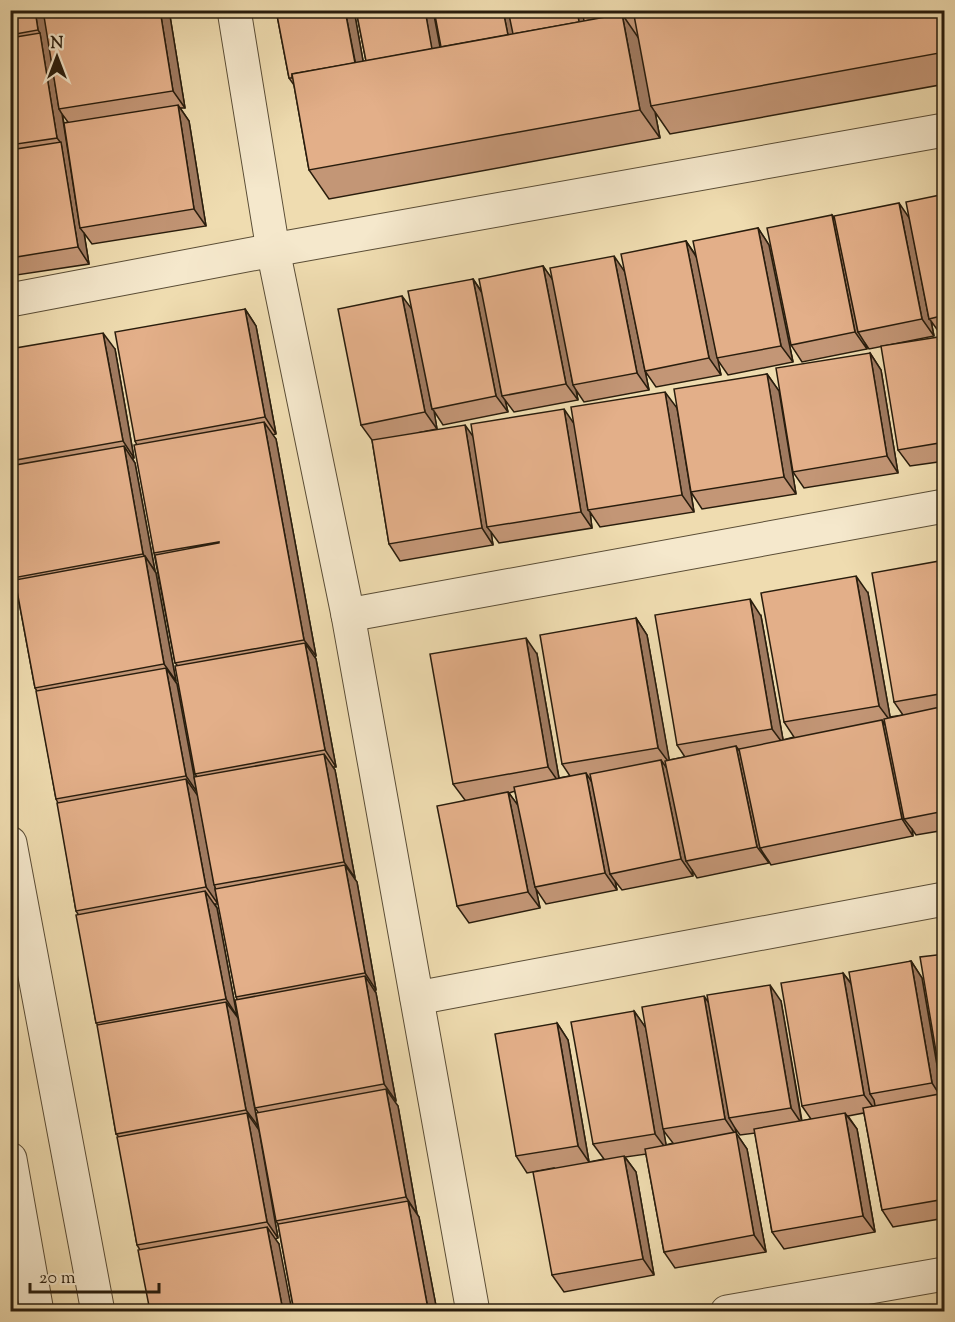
<svg xmlns="http://www.w3.org/2000/svg" width="955" height="1322" font-family="'Sorts Mill Goudy',serif">
<rect width="100%" height="100%" fill="#efdcb0"/>
<filter id="stains"><feTurbulence type="fractalNoise" baseFrequency=".00333" numOctaves="4"/><feColorMatrix values="0 0 0 0 .2 0 0 0 0 .09 0 0 0 0 .02 0 0 0 .5 -.17"/></filter>
<radialGradient id="worn" r=".72"><stop offset=".6" stop-color="#630" stop-opacity="0"/><stop offset="1" stop-color="#630" stop-opacity=".3"/></radialGradient>
<g fill="none" stroke-linecap="round" stroke-linejoin="round">
<defs>
<g id="minor">
<path d="M234,10L273,250L348,615L473,1312"/>
<path d="M10,300L273,250L944,130"/>
<path d="M348,615L944,506"/>
<path d="M10,843L98,1312"/>
<path d="M417,998L944,899"/>
<path d="M10,1159L37,1312"/>
<path d="M727,1312L944,1274"/>
</g>
</defs>
<use href="#minor" stroke="#5a4d36" stroke-width="35"/>
<use href="#minor" stroke="#f5e8cc" stroke-width="33"/>
</g>
<g fill="#c39676" stroke="#291d0d" stroke-width="1.5" fill-rule="evenodd">
<path d="M10,10H169L185,108H180L189,121L206,226L92,244L84,233L89,264L10,276ZM62,114L68,122L64,123Z"/>
<path d="M276,10H354L363,61H366L356,10H433L440,47H441L434,10H945V84L670,134L655,112L660,138L329,199L309,170L294,85L289,78Z"/>
<path d="M945,194V334L941,335L931,321L934,336L869,349L865,343L867,349L802,362L791,345L832,215L835,220L909,217Z"/>
<path d="M758,228L769,245L793,362L728,375L717,359L721,375L656,387L645,371L649,390L584,402L576,390L578,400L514,412L505,400L508,412L443,425L434,411L437,429L417,433L473,436L574,424L677,408L767,374L779,391L796,494L702,509L691,492L694,512L600,527L590,512L592,528L499,543L491,532L493,545L400,561L389,544L372,440L361,425L412,310L473,279L482,292L543,266L551,278L625,272L686,241L697,257Z"/>
<path d="M245,309L256,326L276,434L272,435L276,439L316,656L315,657L316,659L336,767H333L335,770L355,878H354L357,882L376,990H375L376,993L396,1101H394L398,1106L417,1214L419,1217L437,1311H294L278,1224L276,1221L258,1112L255,1108L237,999L236,997L216,889L214,886L218,904H215L217,908L237,1016H236L258,1126L256,1127L259,1130L278,1238L275,1239L279,1244L140,1250L137,1245L119,1137L116,1134L98,1025L96,1023L78,914L76,911L58,803L56,799L37,691L35,688L15,580L13,578L10,561V349H115L134,458H132L135,463L155,571L156,573L176,681H175L177,684L194,777H197L195,774L177,665L175,663L154,553L137,445L135,441Z"/>
<path d="M945,336V461L910,466L898,450Z"/>
<path d="M870,353L881,370L898,473L804,488L793,472Z"/>
<path d="M945,560V830L916,835L912,829L913,836L771,865L768,860L769,863L697,878L692,870L693,876L622,890L615,881L617,890L546,904L536,889L540,908L469,923L457,906L465,800L453,784L537,654L559,778L570,776L562,764L636,618L647,635L669,760L685,757L677,745L761,616L783,740L794,737L784,722L868,593L890,717L903,715L894,702ZM515,791L518,806L509,793Z"/>
<path d="M911,961L922,978L942,1093H945V1218L893,1227L882,1210L864,1113L848,1116L857,1129L875,1232L784,1249L772,1232L755,1133L740,1135L735,1128L736,1133L747,1149L766,1252L675,1268L664,1252L646,1154L625,1157L636,1172L654,1275L564,1292L552,1275L554,1168L527,1173L516,1156L557,1023L568,1040L589,1162L604,1159L593,1144L634,1011L645,1027L708,1002L781,1001L802,1121L811,1119L802,1106L843,973L851,983ZM663,1130L673,1143L666,1145Z"/>
</g>
<g fill="#9f7a60" stroke="#291d0d" stroke-width="1.5">
<path d="M35,10H44L59,109L62,114L80,228L84,233L89,264L78,247L61,143L57,138L40,33L38,30Z"/>
<path d="M160,10H169L185,108L173,91Z"/>
<path d="M345,10H354L367,83L356,66Z"/>
<path d="M425,10H433L444,68L432,52Z"/>
<path d="M503,10H512L516,35L508,36Z"/>
<path d="M577,10H585L588,23H579Z"/>
<path d="M622,14L642,43L651,106L655,112L660,138L640,110Z"/>
<path d="M178,105L189,121L206,226L194,209Z"/>
<path d="M899,203L910,219L929,319L931,321L934,336L922,319Z"/>
<path d="M832,215L843,231L858,332L865,343L867,349L855,332Z"/>
<path d="M758,228L769,245L793,362L781,346Z"/>
<path d="M686,241L697,258L721,375L709,358Z"/>
<path d="M614,256L625,272L649,390L637,373Z"/>
<path d="M543,266L555,283L573,385L576,390L578,400L566,384Z"/>
<path d="M473,279L484,296L502,396L505,400L508,412L496,396Z"/>
<path d="M402,296L414,312L432,409L434,411L437,429L425,412Z"/>
<path d="M245,309L256,326L276,434L265,417Z"/>
<path d="M103,333L115,349L134,458L123,441Z"/>
<path d="M870,353L881,370L898,473L887,456Z"/>
<path d="M767,374L779,391L796,494L784,477Z"/>
<path d="M665,392L677,408L694,512L682,495Z"/>
<path d="M564,409L575,425L588,510L590,512L592,528L581,512Z"/>
<path d="M264,422L276,439L316,656L304,640Z"/>
<path d="M465,425L477,442L487,527L491,532L493,545L482,528Z"/>
<path d="M124,446L135,463L155,571L143,554Z"/>
<path d="M145,556L156,573L176,681L164,664Z"/>
<path d="M856,576L868,593L891,722L879,706Z"/>
<path d="M750,599L761,616L784,745L772,729Z"/>
<path d="M636,618L647,635L670,764L658,748Z"/>
<path d="M526,638L537,654L560,784L548,767Z"/>
<path d="M305,643L316,659L336,767L325,750Z"/>
<path d="M166,668L177,684L197,792L186,776Z"/>
<path d="M882,720L893,737L904,819L912,829L913,836L902,819Z"/>
<path d="M736,746L748,763L760,848L768,860L769,863L757,847Z"/>
<path d="M324,754L335,770L355,878L344,862Z"/>
<path d="M661,760L673,777L686,861L692,870L693,876L681,859Z"/>
<path d="M586,773L597,790L610,874L615,881L617,890L605,873Z"/>
<path d="M186,779L198,796L218,904L206,887Z"/>
<path d="M508,792L520,808L535,887L536,889L540,908L528,892Z"/>
<path d="M345,865L357,882L376,990L365,973Z"/>
<path d="M205,891L217,908L237,1016L226,999Z"/>
<path d="M911,961L922,978L943,1100L932,1083Z"/>
<path d="M843,973L855,989L870,1094L874,1100L876,1111L864,1095Z"/>
<path d="M365,976L376,993L396,1101L384,1084Z"/>
<path d="M770,985L781,1001L802,1124L791,1108Z"/>
<path d="M704,996L716,1013L729,1118L735,1128L736,1133L747,1149L766,1252L754,1235L736,1135L725,1119Z"/>
<path d="M226,1002L238,1018L258,1126L246,1110Z"/>
<path d="M634,1011L646,1028L667,1150L655,1134Z"/>
<path d="M557,1023L568,1040L589,1162L578,1146Z"/>
<path d="M386,1089L398,1106L417,1214L406,1197Z"/>
<path d="M247,1113L259,1130L278,1238L267,1222Z"/>
<path d="M845,1113L857,1129L875,1232L863,1216Z"/>
<path d="M624,1156L636,1172L654,1275L643,1259Z"/>
<path d="M408,1201L419,1217L437,1311H429L428,1309Z"/>
<path d="M267,1227L279,1244L292,1311H283Z"/>
</g>
<g fill="#e3af89" stroke="#291d0d" stroke-width="1.5">
<path d="M10,10H35L38,30L10,35Z"/>
<path d="M43,10H160L173,91L59,109Z"/>
<path d="M276,10H345L355,63L292,74V78H289Z"/>
<path d="M356,10H425L432,49L366,61Z"/>
<path d="M434,10H503L508,35L441,47Z"/>
<path d="M508,10H577L579,22L513,34Z"/>
<path d="M582,10H633L634,15L624,16L622,14L584,21Z"/>
<path d="M633,10H945V52L651,106Z"/>
<path d="M622,14L640,110L309,170L292,74Z"/>
<path d="M40,33L57,138L10,145V38Z"/>
<path d="M178,105L194,209L80,228L64,123Z"/>
<path d="M61,142L78,247L10,258V150Z"/>
<path d="M945,194V315L929,319L906,202Z"/>
<path d="M899,203L922,319L858,332L834,216Z"/>
<path d="M832,215L855,332L791,345L767,228Z"/>
<path d="M758,228L781,346L717,358L693,241Z"/>
<path d="M686,241L709,358L645,371L621,254Z"/>
<path d="M614,256L637,373L573,385L550,268Z"/>
<path d="M543,266L566,384L502,396L479,279Z"/>
<path d="M473,279L496,396L432,409L408,291Z"/>
<path d="M402,296L425,412L361,425L338,309Z"/>
<path d="M245,309L265,417L135,441L115,332Z"/>
<path d="M103,333L123,441L10,461V349Z"/>
<path d="M945,336V442L898,450L881,346Z"/>
<path d="M870,353L887,456L793,472L776,368Z"/>
<path d="M767,374L784,477L691,492L674,389Z"/>
<path d="M665,392L682,495L588,510L571,407Z"/>
<path d="M564,409L581,512L487,527L471,424Z"/>
<path d="M264,422L304,640L175,663L155,555L219,543V542L154,553L134,445Z"/>
<path d="M465,425L482,528L389,544L372,440Z"/>
<path d="M124,446L143,554L13,578L10,561V466Z"/>
<path d="M145,556L164,664L35,688L15,580Z"/>
<path d="M945,560V693L894,702L872,573Z"/>
<path d="M856,576L879,706L784,722L761,593Z"/>
<path d="M750,599L772,729L677,745L655,615Z"/>
<path d="M636,618L658,748L562,764L540,635Z"/>
<path d="M526,638L548,767L453,784L430,654Z"/>
<path d="M305,643L325,750L195,774L175,666Z"/>
<path d="M166,668L186,776L56,799L36,691Z"/>
<path d="M945,706V811L904,819L884,719Z"/>
<path d="M882,720L902,819L760,848L739,749Z"/>
<path d="M736,746L757,847L686,861L665,761Z"/>
<path d="M324,754L344,862L214,885L194,777Z"/>
<path d="M661,760L681,859L610,874L590,774Z"/>
<path d="M586,773L605,873L535,887L514,787Z"/>
<path d="M186,779L206,887L76,911L57,803Z"/>
<path d="M508,792L528,892L457,906L437,806Z"/>
<path d="M345,865L365,973L236,997L215,889Z"/>
<path d="M205,891L226,999L96,1023L76,915Z"/>
<path d="M945,954V1080L941,1081L920,957Z"/>
<path d="M911,961L932,1083L870,1094L849,972Z"/>
<path d="M843,973L864,1095L802,1106L781,983Z"/>
<path d="M365,976L384,1084L255,1108L235,1000Z"/>
<path d="M770,985L791,1108L729,1118L707,995Z"/>
<path d="M704,996L725,1119L663,1129L642,1007Z"/>
<path d="M226,1002L246,1110L116,1134L97,1025Z"/>
<path d="M634,1011L655,1134L593,1144L571,1022Z"/>
<path d="M557,1023L578,1146L516,1156L495,1034Z"/>
<path d="M386,1089L406,1197L276,1221L256,1113Z"/>
<path d="M945,1093V1199L882,1210L863,1108Z"/>
<path d="M247,1113L267,1222L137,1245L117,1137Z"/>
<path d="M845,1113L863,1216L772,1232L754,1129Z"/>
<path d="M736,1132L754,1235L664,1252L645,1149Z"/>
<path d="M624,1156L643,1259L552,1275L533,1172Z"/>
<path d="M408,1201L428,1309L413,1311H294L278,1224Z"/>
<path d="M267,1227L283,1311H150L138,1250Z"/>
</g>
<rect width="955" height="1322" fill="none" stroke="#efdcb0" stroke-width="36"/>
<rect x="12" y="12" width="931" height="1298" fill="none" stroke="#291d0d" stroke-width="3"/>
<rect x="18" y="18" width="919" height="1286" fill="none" stroke="#291d0d" stroke-width="1.5"/>
<g transform="translate(57 57)" stroke="#f5e8cc" stroke-width="4.5" paint-order="stroke">
<path d="M0-4.5L10 22L0 15L-10 22Z" fill="#291d0d"/>
<text y="-9" font-size="16" font-weight="bold" text-anchor="middle" fill="#291d0d">N</text>
</g>
<path d="M30 1283v9h129v-9" fill="none" stroke="#291d0d" stroke-width="3"/>
<text x="39" y="1283" font-size="18" fill="#291d0d" stroke="#f5e8cc" stroke-width="4.5" paint-order="stroke">20 m</text>
<rect width="100%" height="100%" filter="url(#stains)"/>
<rect width="100%" height="100%" fill="url(#worn)"/>
</svg>
